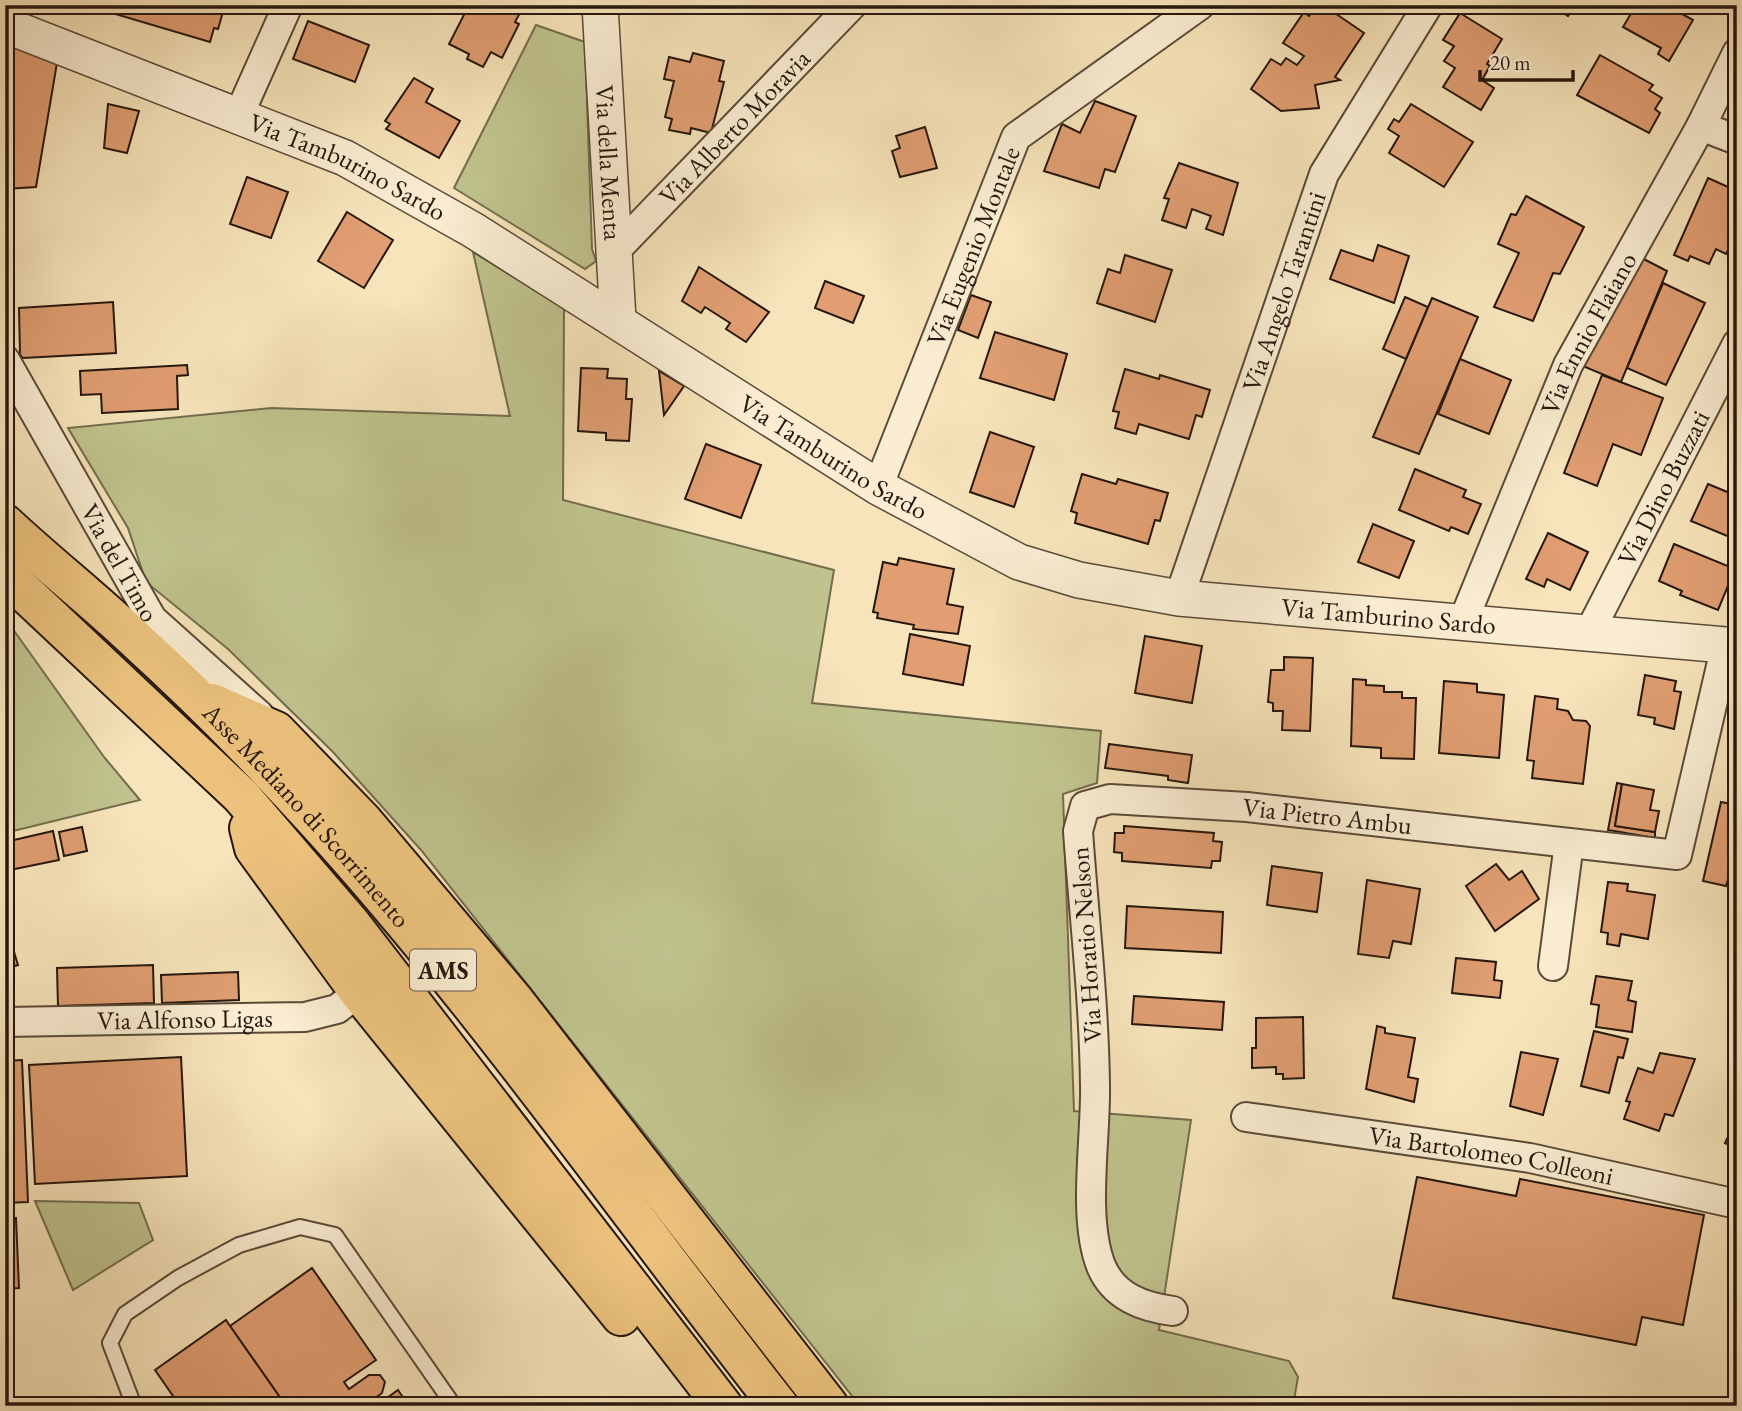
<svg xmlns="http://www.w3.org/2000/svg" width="1742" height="1411" font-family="'EB Garamond',serif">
<rect width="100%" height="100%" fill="#f7e4ba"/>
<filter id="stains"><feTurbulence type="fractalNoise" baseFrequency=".00286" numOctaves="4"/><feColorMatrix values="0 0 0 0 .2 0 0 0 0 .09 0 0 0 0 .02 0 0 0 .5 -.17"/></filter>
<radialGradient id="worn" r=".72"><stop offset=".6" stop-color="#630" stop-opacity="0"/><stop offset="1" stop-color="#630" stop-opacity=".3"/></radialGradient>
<g fill="#c0c38d" stroke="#736d4e" stroke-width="2">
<path d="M536,25L585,42L592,249L596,261L585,269L454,188Z"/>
<path d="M473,252L564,308L563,500L834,570L812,703L1101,731L1097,783L1063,794L1074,1111L1191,1120L1159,1330L1289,1361L1298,1377L1293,1406H860L421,850L332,751L228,649L146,582L128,528L68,428L271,408L510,416Z"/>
<path d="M5,618L104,757L140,800L5,833Z"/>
<path d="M35,1201L139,1203L153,1240L73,1290Z"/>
</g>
<g fill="#e09e72" stroke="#26170e" stroke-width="2">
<path d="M85,5H225L218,29L214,28L210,42Z"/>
<path d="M377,5H397L392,13Z"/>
<path d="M469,5H510L521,11L515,22L519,24L502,58L491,52L483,67L467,59L469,54L449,44Z"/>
<path d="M1317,5H1323L1364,33L1335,77L1340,80L1315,85L1319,108L1281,111L1251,89L1271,59L1281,65L1286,58L1297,65L1304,56L1283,43L1304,12L1309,16Z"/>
<path d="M1552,5H1575L1568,16Z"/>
<path d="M1636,5L1652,10L1655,5H1678L1685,9L1682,14L1693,20L1669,61L1658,54L1661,48L1623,27Z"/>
<path d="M1460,13L1502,39L1487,64L1490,66L1482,80L1494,88L1481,110L1443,87L1455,68L1444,61L1454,46L1443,40Z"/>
<path d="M308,21L369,45L355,82L293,59Z"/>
<path d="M5,44L57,63L36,187L5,189Z"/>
<path d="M693,53L724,61L719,81L724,82L711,133L691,128L690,134L669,130L672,119L665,117L674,81L664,79L669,57L690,62Z"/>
<path d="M1600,55L1653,85L1649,90L1662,98L1655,109L1660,113L1649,133L1577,95Z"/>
<path d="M414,78L433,89L426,102L460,121L439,158L386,129L390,124L385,121Z"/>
<path d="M1095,101L1136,116L1115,172L1105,169L1099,188L1044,171L1062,124L1080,133Z"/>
<path d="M108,104L139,111L127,153L104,148Z"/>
<path d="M1411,104L1473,142L1444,187L1389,153L1399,136L1388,129L1394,119L1399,122Z"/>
<path d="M925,127L937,168L900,177L892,151L900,148L896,136Z"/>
<path d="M1179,163L1238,183L1223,235L1206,229L1211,216L1192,209L1186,228L1162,220L1169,199L1164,198Z"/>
<path d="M247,177L288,192L271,238L230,224Z"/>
<path d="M1708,178L1737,191V233L1726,254L1716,249L1709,264L1690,256L1688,261L1674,255Z"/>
<path d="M1526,196L1584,227L1560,274L1553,273L1533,321L1494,307L1519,253L1498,244L1511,214L1516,215Z"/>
<path d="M347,212L393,240L364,288L318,261Z"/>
<path d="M1378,245L1409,256L1394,303L1330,279L1341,250L1373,261Z"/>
<path d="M1125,255L1172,270L1155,322L1097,303L1108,269L1120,273Z"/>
<path d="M1638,256L1667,271L1621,382L1578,364Z"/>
<path d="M699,267L769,312L746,342L726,329L730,323L705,307L701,313L682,301Z"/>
<path d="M825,281L864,296L853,323L815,308Z"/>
<path d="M1663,283L1705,303L1666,385L1627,368Z"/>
<path d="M971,295L991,302L978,338L958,330Z"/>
<path d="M1405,297L1428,307L1406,359L1383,349Z"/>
<path d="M1432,298L1478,317L1419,454L1373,437Z"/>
<path d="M113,302L116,353L23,358L20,355L19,308Z"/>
<path d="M995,332L1067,354L1054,400L980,378Z"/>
<path d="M1460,359L1511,380L1489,434L1438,414Z"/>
<path d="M187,365L188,375L177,376L178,409L102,413L101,394L81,395L80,371Z"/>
<path d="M581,368L608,369L607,378L627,379L626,399H632L629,441L606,440V433L578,431Z"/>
<path d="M1125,369L1159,379L1160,375L1210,390L1202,417L1196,415L1189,439L1139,424L1136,434L1115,428L1119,412L1113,411Z"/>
<path d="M659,371L684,386L664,415Z"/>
<path d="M1602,375L1663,398L1641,455L1613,444L1597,486L1564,473Z"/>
<path d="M990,432L1034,447L1014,507L970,492Z"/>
<path d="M706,444L761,465L741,518L685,499Z"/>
<path d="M1415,469L1466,490L1463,497L1481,504L1468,534L1451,527L1449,531L1399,510Z"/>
<path d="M1082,474L1116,484L1118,479L1168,493L1160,521L1155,520L1148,544L1075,523L1077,513L1071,511Z"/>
<path d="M1708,484L1737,496V540L1691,521Z"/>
<path d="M1373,524L1414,541L1399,578L1358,562Z"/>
<path d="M1548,533L1588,552L1570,590L1547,579L1544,587L1526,579Z"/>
<path d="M1674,544L1735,569L1718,610L1680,595L1682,591L1659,581Z"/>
<path d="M899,558L954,569L947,604L963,607L958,634L913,629L914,625L877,618L878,613L873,612L883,562L897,565Z"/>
<path d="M910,634L970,646L963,685L903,674Z"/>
<path d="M1145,636L1202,646L1192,703L1135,693Z"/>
<path d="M1284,657L1313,658L1310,731L1282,730L1283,711H1273V703L1268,702L1271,670H1284Z"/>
<path d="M1645,675L1676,681L1674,691L1681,692L1674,729L1654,724L1655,718L1638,715Z"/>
<path d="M1353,679L1366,680V685L1384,686V692H1402V698H1416L1414,759L1381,758V748L1351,746Z"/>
<path d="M1444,681L1477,684V692L1504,695L1499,758L1439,753Z"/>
<path d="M1535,696L1558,699L1557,709L1568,711L1573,720L1586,721L1590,726L1583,784L1532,778L1534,761L1527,760Z"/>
<path d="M1109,744L1192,755L1188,783L1168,780V776L1105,768Z"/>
<path d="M1617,783L1622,784L1615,826L1655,832V838L1608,830Z"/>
<path d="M1622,784L1654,790L1650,810L1659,811L1655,832L1615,826Z"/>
<path d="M1721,802L1737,805V878L1729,876L1726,886L1703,881Z"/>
<path d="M1124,826L1214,833L1213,841L1222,842L1220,861H1212L1211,868L1122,861V853L1114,852L1115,833H1124Z"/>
<path d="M82,827L87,851L64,856L59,832Z"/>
<path d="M53,831L59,860L5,871V842Z"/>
<path d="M1496,864L1509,880L1522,871L1539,899L1495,931L1466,886Z"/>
<path d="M1272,866L1322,873L1317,912L1267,905Z"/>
<path d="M1367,880L1420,889L1411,944L1393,941L1389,958L1358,954Z"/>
<path d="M1608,882L1628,884L1627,891L1655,895L1648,939L1621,934L1619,946L1607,944L1608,933L1601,932Z"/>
<path d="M1127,906L1223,912L1221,953L1125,948Z"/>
<path d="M5,922L18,965L5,969Z"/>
<path d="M1456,958L1496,962L1494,980L1502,981L1500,998L1452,993Z"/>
<path d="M153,965L154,1003L58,1006L57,968Z"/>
<path d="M238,972L239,1000L162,1003L161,975Z"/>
<path d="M1596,976L1632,981L1628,1000L1636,1002L1632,1032L1596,1027L1599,1005L1591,1004Z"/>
<path d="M1134,996L1224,1002L1222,1030L1132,1024Z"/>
<path d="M1303,1017L1304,1078L1283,1079V1074H1276V1067L1252,1068V1048H1256V1018Z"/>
<path d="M1377,1026L1385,1028V1033L1415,1038L1408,1077L1418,1079L1414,1102L1366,1089Z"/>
<path d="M1594,1031L1628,1039L1623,1058L1618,1057L1609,1093L1581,1086Z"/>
<path d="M1521,1052L1558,1059L1543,1115L1510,1106Z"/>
<path d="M1660,1053L1695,1059L1673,1116L1665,1114L1659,1131L1624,1119L1630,1102L1626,1101L1638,1068L1653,1073Z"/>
<path d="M181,1057L187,1176L35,1184L29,1065Z"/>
<path d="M22,1060L28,1202L5,1203V1061Z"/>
<path d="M1737,1118V1149L1725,1143Z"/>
<path d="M1417,1177L1516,1196L1520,1179L1704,1215L1683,1325L1642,1317L1636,1345L1393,1298Z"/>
<path d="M5,1218H16L19,1288L5,1289Z"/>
<path d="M312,1268L376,1360L344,1382L349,1389L369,1375H380L385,1382L382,1393L364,1406H286L230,1326Z"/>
<path d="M226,1320L230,1326L286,1406H180L155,1370Z"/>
<path d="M398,1390L409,1406H376Z"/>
</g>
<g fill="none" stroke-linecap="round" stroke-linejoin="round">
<defs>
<path id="service" d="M134,1406L110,1343L125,1314L178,1278L239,1245L300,1227L335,1235L454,1406"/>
<g id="minor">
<path d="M238,117L288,5"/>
<path d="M1701,126L1737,140"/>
<path id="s1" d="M615,251L852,5"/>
<path id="s2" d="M5,360L152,619L259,715"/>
<path id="s3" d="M878,487L1016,137L1200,5"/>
<path id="s4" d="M1179,598L1324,174L1428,5"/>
<path id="s5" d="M1462,624L1568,365L1701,126L1737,53"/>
<path id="s6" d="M1589,633L1737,344"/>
<path d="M1553,966L1569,843"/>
<path id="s7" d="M5,1022L305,1017L337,1009L359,992"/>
<path id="s8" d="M1246,1117L1530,1158L1737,1204"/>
<path id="s9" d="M1173,1311C1143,1307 1114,1297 1101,1266C1082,1217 1096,1140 1095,1086C1094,1001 1084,916 1078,831L1085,806L1110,799L1247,807L1677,855L1726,645"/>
</g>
<g id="tertiary">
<path id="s10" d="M600,5L618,320"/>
<path id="s11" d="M5,25L345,158L473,230L878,487L1019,562L1079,580L1179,598L1737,646"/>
</g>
<g id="trunk">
<path id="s12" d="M5,524C49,565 95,601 138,642C196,695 252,751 305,809C477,996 622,1206 779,1406"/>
<path d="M5,574L241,796L352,925L723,1406"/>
<path d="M212,703L276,731L363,821L513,999L829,1406"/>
<path d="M249,828L254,848L359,992L621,1316"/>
</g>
</defs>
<use href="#service" stroke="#5a4a39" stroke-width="18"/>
<use href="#minor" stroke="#5a4a39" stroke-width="32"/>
<use href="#tertiary" stroke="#5a4a39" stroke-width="38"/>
<use href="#trunk" stroke="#26170e" stroke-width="42"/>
<use href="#service" stroke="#faedd2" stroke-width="14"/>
<use href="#minor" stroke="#faedd2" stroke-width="28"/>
<use href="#tertiary" stroke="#faedd2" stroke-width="35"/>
<use href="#trunk" stroke="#ecc27d" stroke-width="38"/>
</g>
<g text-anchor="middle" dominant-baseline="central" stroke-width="7" stroke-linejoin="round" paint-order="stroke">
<rect fill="#faedd2" stroke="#665749" stroke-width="2" x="410" y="949.5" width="66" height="41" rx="5"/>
<g font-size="24" font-weight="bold" fill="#26170e">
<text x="443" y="970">AMS</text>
</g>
<g font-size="26" fill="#26170e" stroke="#faedd2">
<text stroke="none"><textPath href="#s1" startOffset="172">Via Alberto Moravia</textPath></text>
<text stroke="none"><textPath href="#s10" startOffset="158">Via della Menta</textPath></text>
<text stroke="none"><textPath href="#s11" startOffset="371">Via Tamburino Sardo</textPath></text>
<text stroke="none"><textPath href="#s3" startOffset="259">Via Eugenio Montale</textPath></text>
<text stroke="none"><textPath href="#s4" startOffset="324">Via Angelo Tarantini</textPath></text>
<text stroke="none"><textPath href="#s5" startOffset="317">Via Ennio Flaiano</textPath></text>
<text stroke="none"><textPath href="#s11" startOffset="938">Via Tamburino Sardo</textPath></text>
<text stroke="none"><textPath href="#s6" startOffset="163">Via Dino Buzzati</textPath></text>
<text stroke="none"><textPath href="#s2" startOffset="233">Via del Timo</textPath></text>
<text stroke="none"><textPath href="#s11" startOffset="1526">Via Tamburino Sardo</textPath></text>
<text stroke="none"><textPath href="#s9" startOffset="796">Via Pietro Ambu</textPath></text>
<text stroke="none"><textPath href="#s12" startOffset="420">Asse Mediano di Scorrimento</textPath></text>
<text transform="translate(1086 945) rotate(-94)">Via Horatio Nelson</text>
<text stroke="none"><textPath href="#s7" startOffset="180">Via Alfonso Ligas</textPath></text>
<text stroke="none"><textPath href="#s8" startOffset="248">Via Bartolomeo Colleoni</textPath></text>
</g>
</g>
<rect width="1742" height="1411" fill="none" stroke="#f7e4ba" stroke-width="28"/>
<rect x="7" y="7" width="1728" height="1397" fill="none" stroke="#26170e" stroke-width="3.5"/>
<rect x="14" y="14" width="1714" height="1383" fill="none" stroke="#26170e" stroke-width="2"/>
<path d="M1480 70v10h93v-10" fill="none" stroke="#26170e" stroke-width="3.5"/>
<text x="1490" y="70" font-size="21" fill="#26170e" stroke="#faedd2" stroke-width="5" paint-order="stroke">20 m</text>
<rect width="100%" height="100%" filter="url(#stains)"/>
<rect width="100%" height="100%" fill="url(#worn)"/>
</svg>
